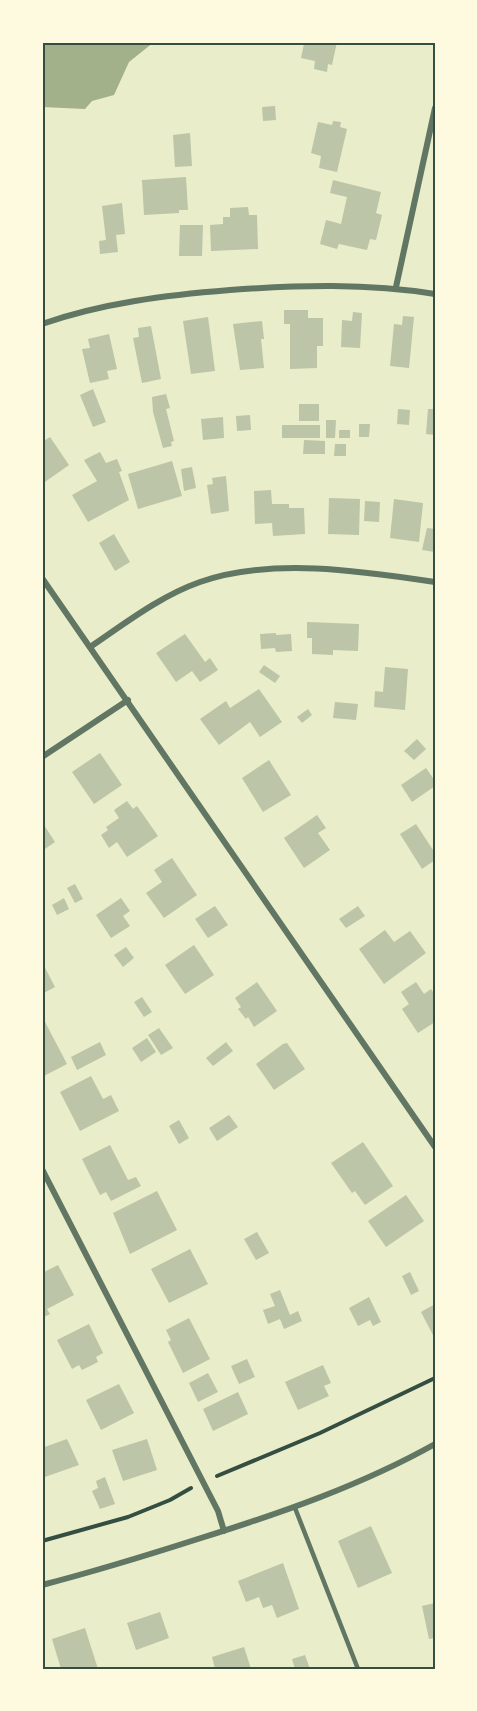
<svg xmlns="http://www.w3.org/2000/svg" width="477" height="1711" font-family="Raleway,sans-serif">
<rect width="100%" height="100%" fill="#e9edc9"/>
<path fill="#a3b18a" d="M42,42H154L129,62L114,95L92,101L85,109L42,107Z"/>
<g fill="#bcc5a7">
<path d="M307,42H337L332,65L328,64L327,72L314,69L315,61L301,58L304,44H307Z"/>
<path d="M275,106L276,120L263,121L262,107Z"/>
<path d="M333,121L341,122L340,127L347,129L337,172L319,168L321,156L311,153L318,122L332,125Z"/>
<path d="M190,133L192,166L175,167L173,135Z"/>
<path d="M186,177L188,210H179V213L144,215L142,180Z"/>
<path d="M333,180L381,192L376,213L382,215L376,240L370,239L367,250L339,244L337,249L320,244L326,220L341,224L347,197L330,193Z"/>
<path d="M122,203L125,234L116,235L118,252L100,254L99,241L106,240L102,206Z"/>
<path d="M248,207L249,215H257L258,249L211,251L210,225L223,224V217H230V208Z"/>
<path d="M180,225H203L202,256H179Z"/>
<path d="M284,310H308V318H323V346H317V368L290,369V324H284Z"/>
<path d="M353,312L362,313L360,348L341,347L342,320L352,321Z"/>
<path d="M403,316L414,317L409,368L390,366L394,324L402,325Z"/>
<path d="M208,317L215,371L191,374L183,321Z"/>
<path d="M262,321L264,339H261L264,368L240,370L233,324Z"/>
<path d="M151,326L161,379L142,383L133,338L139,337L138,328Z"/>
<path d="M109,334L117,369L107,371L109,379L90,383L82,349L90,348L88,339Z"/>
<path d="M93,389L106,422L93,427L80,395Z"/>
<path d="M166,394L170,408L166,409L174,441L171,442L172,446L163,448L153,412L152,397Z"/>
<rect x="299" y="404" width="20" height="17"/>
<path d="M398,409L410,410L409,425L397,424Z"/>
<path d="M428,409H435V435L426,434Z"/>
<path d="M250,415L251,430L237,431L236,416Z"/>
<path d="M223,417L224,438L203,440L201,419Z"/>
<path d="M326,420H336L335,438H326Z"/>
<path d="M359,424H370L369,437H359Z"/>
<rect x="282" y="425" width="38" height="13"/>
<rect x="339" y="430" width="11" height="8"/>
<path d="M50,437L69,465L42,484V442Z"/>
<path d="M304,440L325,441V454H303Z"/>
<path d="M335,444H346V456H334Z"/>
<path d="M100,452L106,463L117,459L122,471L119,472L129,500L88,522L72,495L97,481L84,460Z"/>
<path d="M172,461L182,496L138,509L128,474Z"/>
<path d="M192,467L196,488L184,491L181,469Z"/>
<path d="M226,476L229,511L211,514L207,485L213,484L212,478Z"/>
<path d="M271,490L272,504H289V508H304L305,534L273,536L272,523L255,524L254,491Z"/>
<path d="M329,498L360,499L359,535L328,534Z"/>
<path d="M394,499L423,503L419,542L390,538Z"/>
<path d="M365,501L380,502L379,522L364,521Z"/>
<path d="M427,528L435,529V552L422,550Z"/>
<path d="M114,534L130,562L115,571L99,543Z"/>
<path d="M307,622L359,624L358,651L333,650V655L312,654V638H307Z"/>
<path d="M276,633V635L291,634L292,651L276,652L275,648L261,649L260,634Z"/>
<path d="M185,634L205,662L210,658L218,670L200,682L192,671L176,682L156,653Z"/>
<path d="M264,665L280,676L275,683L259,672Z"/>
<path d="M385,667L408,669L405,710L374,707L375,691L383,692Z"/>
<path d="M259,689L282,722L260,737L250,722L219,745L200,719L226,701L230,708Z"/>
<path d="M335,702L358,704L356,720L333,718Z"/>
<path d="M308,709L312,715L302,723L297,717Z"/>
<path d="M417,739L426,749L414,760L404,751Z"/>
<path d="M100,753L122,785L94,804L72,772Z"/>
<path d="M269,760L291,795L263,812L242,778Z"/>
<path d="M426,768L435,781V786L412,802L401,785Z"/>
<path d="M127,801L133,809L137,806L158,836L127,857L117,842L109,848L101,835L108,830L106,827L119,818L114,810Z"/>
<path d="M317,815L326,828L318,833L330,850L304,868L284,838Z"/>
<path d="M416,824L435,853V860L422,869L400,834Z"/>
<path d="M44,825L55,842L42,851V826Z"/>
<path d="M172,858L197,895L164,918L146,893L162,882L154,870Z"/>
<path d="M75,884L83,899L75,903L67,888Z"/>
<path d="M64,898L69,909L57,915L52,905Z"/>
<path d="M121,898L130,911L123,916L130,926L111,938L96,915Z"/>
<path d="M215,906L228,925L208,938L195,919Z"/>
<path d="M358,906L365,916L346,928L339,919Z"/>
<path d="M385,930L394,942L410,931L426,953L384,984L359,949Z"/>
<path d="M194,945L214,975L185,994L165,965Z"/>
<path d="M126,947L134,958L123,967L114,955Z"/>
<path d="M42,962L55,987L42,994Z"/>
<path d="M257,982L277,1011L254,1027L248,1017L246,1019L238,1009L241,1007L235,998Z"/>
<path d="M416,982L424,994L431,989L435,995V1022L418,1033L402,1009L409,1004L401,992Z"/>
<path d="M142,997L152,1012L144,1017L134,1002Z"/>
<path d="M44,1020L67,1064L42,1077V1021Z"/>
<path d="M159,1028L173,1048L161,1055L148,1035Z"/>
<path d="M147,1038L156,1052L141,1062L132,1048Z"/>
<path d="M100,1042L106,1055L77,1070L71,1057Z"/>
<path d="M226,1042L233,1051L213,1066L206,1058Z"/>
<path d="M287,1043L305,1069L274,1090L256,1064L283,1044Z"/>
<path d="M91,1076L103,1099L111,1095L119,1111L80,1131L60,1092Z"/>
<path d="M229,1115L238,1127L217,1141L209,1128Z"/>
<path d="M179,1120L189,1138L179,1144L169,1126Z"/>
<path d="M363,1142L393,1186L365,1205L355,1191L352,1193L331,1163Z"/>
<path d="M110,1145L128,1180L136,1177L141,1186L111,1201L106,1192L100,1195L82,1159Z"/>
<path d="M157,1191L177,1230L130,1254L113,1213Z"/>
<path d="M406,1195L424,1221L386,1247L368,1221Z"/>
<path d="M257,1232L269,1253L256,1260L244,1239Z"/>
<path d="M190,1249L208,1284L169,1303L151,1269Z"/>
<path d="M58,1265L74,1295L47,1309L50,1314L42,1318V1273Z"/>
<path d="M410,1272L419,1291L411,1295L402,1276Z"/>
<path d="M280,1290L290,1315L298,1311L302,1321L284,1329L280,1319L268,1324L263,1310L275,1306L270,1294Z"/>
<path d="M369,1297L381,1322L373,1326L370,1320L358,1326L349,1308Z"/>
<path d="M435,1304V1339L421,1312Z"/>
<path d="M189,1318L210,1359L183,1373L168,1342L171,1340L166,1330Z"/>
<path d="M89,1324L103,1353L96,1357L98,1362L82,1370L79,1365L72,1369L57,1340Z"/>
<path d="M247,1359L255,1377L239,1384L231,1366Z"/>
<path d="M323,1365L331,1383L324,1386L329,1396L298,1410L285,1382Z"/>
<path d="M208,1373L218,1392L198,1402L189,1383Z"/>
<path d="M119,1384L134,1413L101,1430L86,1400Z"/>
<path d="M238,1392L248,1414L213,1431L203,1409Z"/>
<path d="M67,1439L79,1465L42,1478V1448Z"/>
<path d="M147,1439L157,1470L123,1481L112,1450Z"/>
<path d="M105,1477L115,1504L100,1509L92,1491L98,1488L96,1481Z"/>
<path d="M371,1526L392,1573L358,1588L338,1541Z"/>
<path d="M283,1563L299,1609L277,1618L272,1605L263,1608L259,1597L246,1602L238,1581Z"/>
<path d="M435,1603V1638L429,1639L422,1606Z"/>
<path d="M160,1612L169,1638L136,1650L127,1623Z"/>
<path d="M85,1628L98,1669H61L52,1639Z"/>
<path d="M244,1647L251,1669H215L212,1657Z"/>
<path d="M305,1655L310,1669H295L292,1659Z"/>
</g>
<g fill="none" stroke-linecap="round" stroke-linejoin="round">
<g stroke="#344e41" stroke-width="4">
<path d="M217,1476L320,1433L435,1378"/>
<path d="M42,1541L128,1517L170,1500L191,1488"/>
</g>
<path stroke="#617663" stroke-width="4.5" d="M295,1508L358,1669"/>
<g stroke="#617663" stroke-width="6">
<path d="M396,287L435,108"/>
<path d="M42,324C102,303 167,295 230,290C299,285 367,283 435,294"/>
<path d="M42,578L435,1147"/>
<path d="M90,647C124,624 160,596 200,582C271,557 362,571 435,582"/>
<path d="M42,757L128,700"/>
<path d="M42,1169L218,1511L224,1531"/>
<path d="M42,1585C96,1571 148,1555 201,1538C281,1513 362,1485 435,1444"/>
</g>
</g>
<rect width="477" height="1711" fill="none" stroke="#fefae0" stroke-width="87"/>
<rect x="44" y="44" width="390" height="1624" fill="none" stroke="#344e41" stroke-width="2"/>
</svg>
